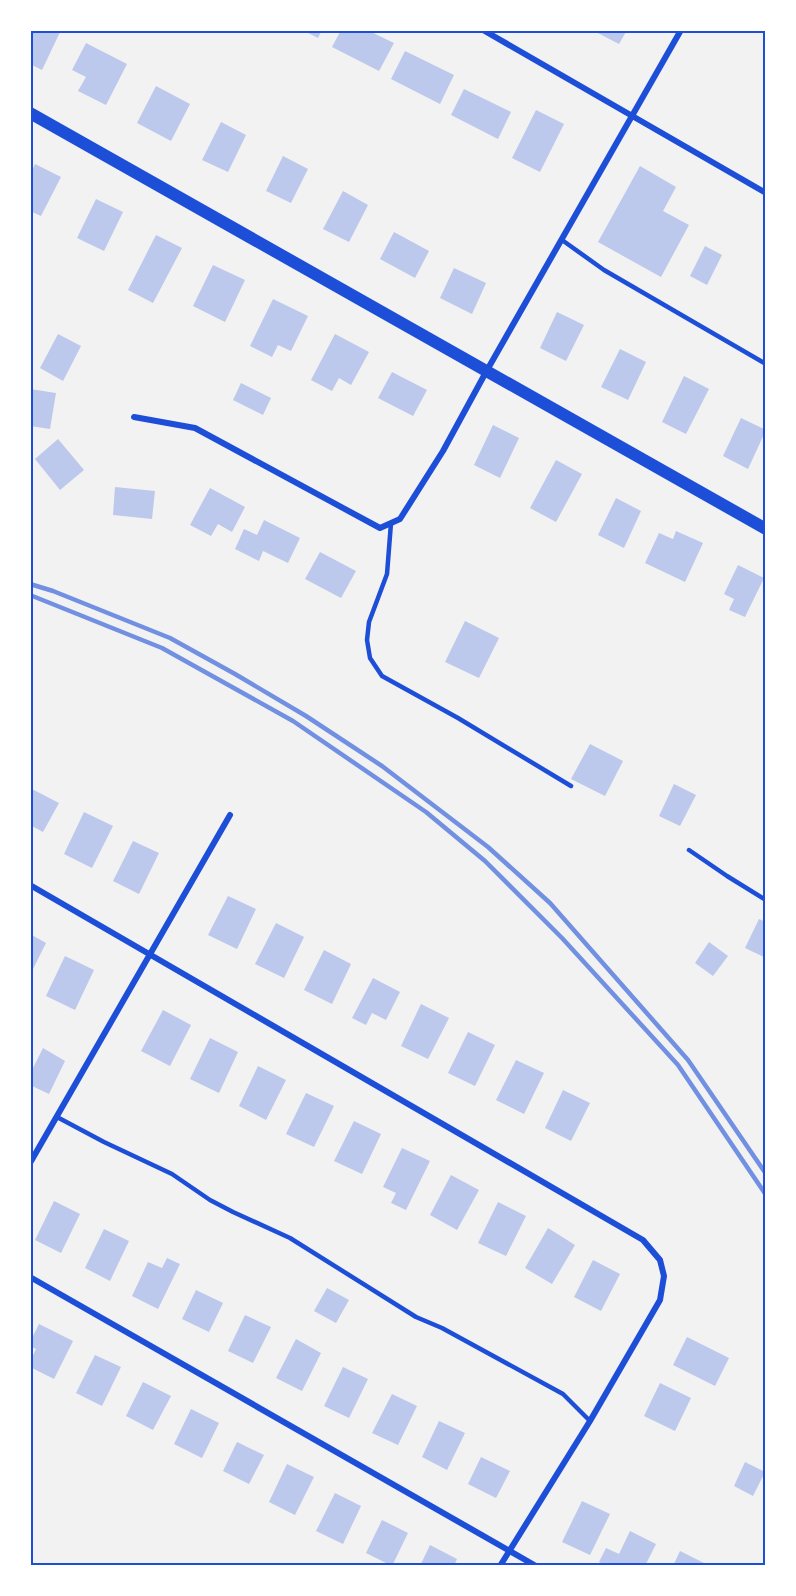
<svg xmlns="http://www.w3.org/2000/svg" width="796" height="1596" font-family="Signika,sans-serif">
<rect width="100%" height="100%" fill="#f2f2f2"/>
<g fill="#bdc9ec">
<path d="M30,30H61L42,70L30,64Z"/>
<path d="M302,30H322L318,38Z"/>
<path d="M341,30H367L394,43L379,71L332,47Z"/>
<path d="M592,30H627L619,44Z"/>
<path d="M86,43L127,64L106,105L78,91L86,77L72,70Z"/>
<path d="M405,51L454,75L440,104L391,79Z"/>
<path d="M156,86L190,104L171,141L137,123Z"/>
<path d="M464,89L511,112L498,139L451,115Z"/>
<path d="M536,110L564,124L540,172L512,158Z"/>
<path d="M221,122L246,135L228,172L202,160Z"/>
<path d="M283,156L308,169L291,203L266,191Z"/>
<path d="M35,164L61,177L41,216L30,211V175Z"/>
<path d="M640,166L676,187L663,211L689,225L661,277L598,242Z"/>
<path d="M343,191L368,205L349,242L323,229Z"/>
<path d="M96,199L123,212L104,251L77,238Z"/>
<path d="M394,232L429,251L415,278L380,259Z"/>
<path d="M156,235L182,248L153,303L128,290Z"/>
<path d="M705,246L722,255L707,285L690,276Z"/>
<path d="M213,265L245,280L225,322L193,306Z"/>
<path d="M454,268L486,283L472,314L440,298Z"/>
<path d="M273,299L308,316L291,351L278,345L272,357L250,346Z"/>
<path d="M557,312L584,325L566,361L540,348Z"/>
<path d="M58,334L81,346L63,381L40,368Z"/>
<path d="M335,334L369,352L351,385L339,378L332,391L311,380Z"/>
<path d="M620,349L646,362L628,400L601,387Z"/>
<path d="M392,372L427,390L413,416L378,398Z"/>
<path d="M684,376L709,389L686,434L662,422Z"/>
<path d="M241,383L271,398L263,415L233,400Z"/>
<path d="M30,389L56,393L50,429L30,426Z"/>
<path d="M741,418L766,430L748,469L723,456Z"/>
<path d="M493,425L519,438L500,478L474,465Z"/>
<path d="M58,439L84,470L60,490L35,459Z"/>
<path d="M556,460L582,474L556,522L530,508Z"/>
<path d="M115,487L155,491L152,519L113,515Z"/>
<path d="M210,488L245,507L232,532L218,524L211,536L190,525Z"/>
<path d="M616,498L641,511L624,548L598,535Z"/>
<path d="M264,520L300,538L288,563L263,551L259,561L235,549L244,529L257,535Z"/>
<path d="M676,531L703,543L685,582L645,563L659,533L673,539Z"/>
<path d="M320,552L356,571L341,598L305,579Z"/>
<path d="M738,565L764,578L745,617L729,610L734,599L724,594Z"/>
<path d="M465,621L499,638L479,678L445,662Z"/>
<path d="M590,744L623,761L605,796L571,779Z"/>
<path d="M674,784L696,795L680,826L659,816Z"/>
<path d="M30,788L59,803L43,832L30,825Z"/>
<path d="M84,812L113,826L92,868L64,854Z"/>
<path d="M133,841L159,853L139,894L113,881Z"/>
<path d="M228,896L256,909L237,949L208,935Z"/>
<path d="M759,919L766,922V958L745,948Z"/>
<path d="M276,923L304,937L284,978L255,964Z"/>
<path d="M30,934L46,943L30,975Z"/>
<path d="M709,942L728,956L713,976L695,963Z"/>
<path d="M324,950L351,964L332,1004L304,990Z"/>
<path d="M65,956L94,970L75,1010L46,996Z"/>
<path d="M373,978L400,992L386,1020L372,1013L366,1025L352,1018Z"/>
<path d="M421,1004L449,1018L428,1059L401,1046Z"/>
<path d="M163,1010L191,1025L170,1066L141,1051Z"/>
<path d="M468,1032L495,1045L475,1086L448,1073Z"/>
<path d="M210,1038L238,1052L219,1093L190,1079Z"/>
<path d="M43,1048L65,1061L49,1094L30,1085V1074Z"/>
<path d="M516,1060L544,1073L524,1114L496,1100Z"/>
<path d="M258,1066L286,1080L266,1120L239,1106Z"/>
<path d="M563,1090L590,1103L571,1141L545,1128Z"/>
<path d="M306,1093L334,1106L314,1147L286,1134Z"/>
<path d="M354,1121L381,1134L362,1174L334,1161Z"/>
<path d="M402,1148L430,1161L406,1210L391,1203L396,1193L383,1187Z"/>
<path d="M451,1175L479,1190L457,1230L430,1215Z"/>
<path d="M54,1201L80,1214L61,1253L35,1240Z"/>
<path d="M498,1202L526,1216L506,1256L478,1243Z"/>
<path d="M548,1228L575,1245L552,1284L525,1268Z"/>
<path d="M104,1229L129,1241L110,1281L85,1268Z"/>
<path d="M167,1258L180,1264L158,1309L132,1296L148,1262L162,1268Z"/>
<path d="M593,1260L620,1274L601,1311L574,1297Z"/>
<path d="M327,1288L349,1300L336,1323L314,1311Z"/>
<path d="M196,1290L223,1303L209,1332L182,1319Z"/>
<path d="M245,1315L271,1327L253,1363L228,1351Z"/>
<path d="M39,1324L73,1341L54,1379L30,1367V1362L36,1349L30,1346V1342Z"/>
<path d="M687,1337L729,1358L715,1386L673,1365Z"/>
<path d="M296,1339L321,1353L302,1391L276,1378Z"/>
<path d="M95,1355L121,1367L102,1406L76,1393Z"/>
<path d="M343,1367L368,1379L349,1418L324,1406Z"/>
<path d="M143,1382L171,1396L153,1430L126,1416Z"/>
<path d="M660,1383L691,1398L675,1431L644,1416Z"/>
<path d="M392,1394L417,1406L398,1445L372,1433Z"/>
<path d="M191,1409L219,1423L202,1458L174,1444Z"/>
<path d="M439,1421L465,1433L447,1470L422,1457Z"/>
<path d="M237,1442L264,1455L249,1484L223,1471Z"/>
<path d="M481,1457L510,1471L496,1498L468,1484Z"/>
<path d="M745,1462L765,1472L753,1496L734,1486Z"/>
<path d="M287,1464L314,1477L295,1515L269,1502Z"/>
<path d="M335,1493L361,1506L343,1544L316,1531Z"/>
<path d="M582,1501L610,1514L590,1555L562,1542Z"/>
<path d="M382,1520L408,1533L392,1566L366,1553Z"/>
<path d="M630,1531L656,1544L645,1566H607L599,1562L606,1548L619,1554Z"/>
<path d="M430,1545L457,1559L454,1566H420Z"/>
<path d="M680,1551L710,1566H673Z"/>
</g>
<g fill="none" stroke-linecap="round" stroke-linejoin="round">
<g stroke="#1d4ed8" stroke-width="4.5">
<path d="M562,240L604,270L766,364"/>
<path d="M391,523L387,574L369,622L367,640L370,658L382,676L458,718L571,786"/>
<path d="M689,850L727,876L766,900"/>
<path d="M57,1117L104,1142L172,1174L210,1200L233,1212L290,1238L416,1317L442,1328L563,1394L590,1421"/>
</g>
<g stroke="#1d4ed8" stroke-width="6">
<path d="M483,30L766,193"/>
<path d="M134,417L195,428L380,528L400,519L443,451L486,372L681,30"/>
<path d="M30,885L643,1240L660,1260L664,1276L660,1300L590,1421L500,1566"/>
<path d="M30,1163L230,815"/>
<path d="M30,1277L536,1566"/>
</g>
<path stroke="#1d4ed8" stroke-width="12" d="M30,113L766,529"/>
<g stroke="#7290e2" stroke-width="4.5">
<path d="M30,584L53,591L170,638L235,674L306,716L382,766L488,847L550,903L688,1060L766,1174"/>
<path d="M30,595L162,648L293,721L426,812L485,861L562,938L678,1065L766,1195"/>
</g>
</g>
<rect width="796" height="1596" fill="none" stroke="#ffffff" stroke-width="63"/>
<rect x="32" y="32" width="732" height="1532" fill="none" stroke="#1d4ed8" stroke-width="2"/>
</svg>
